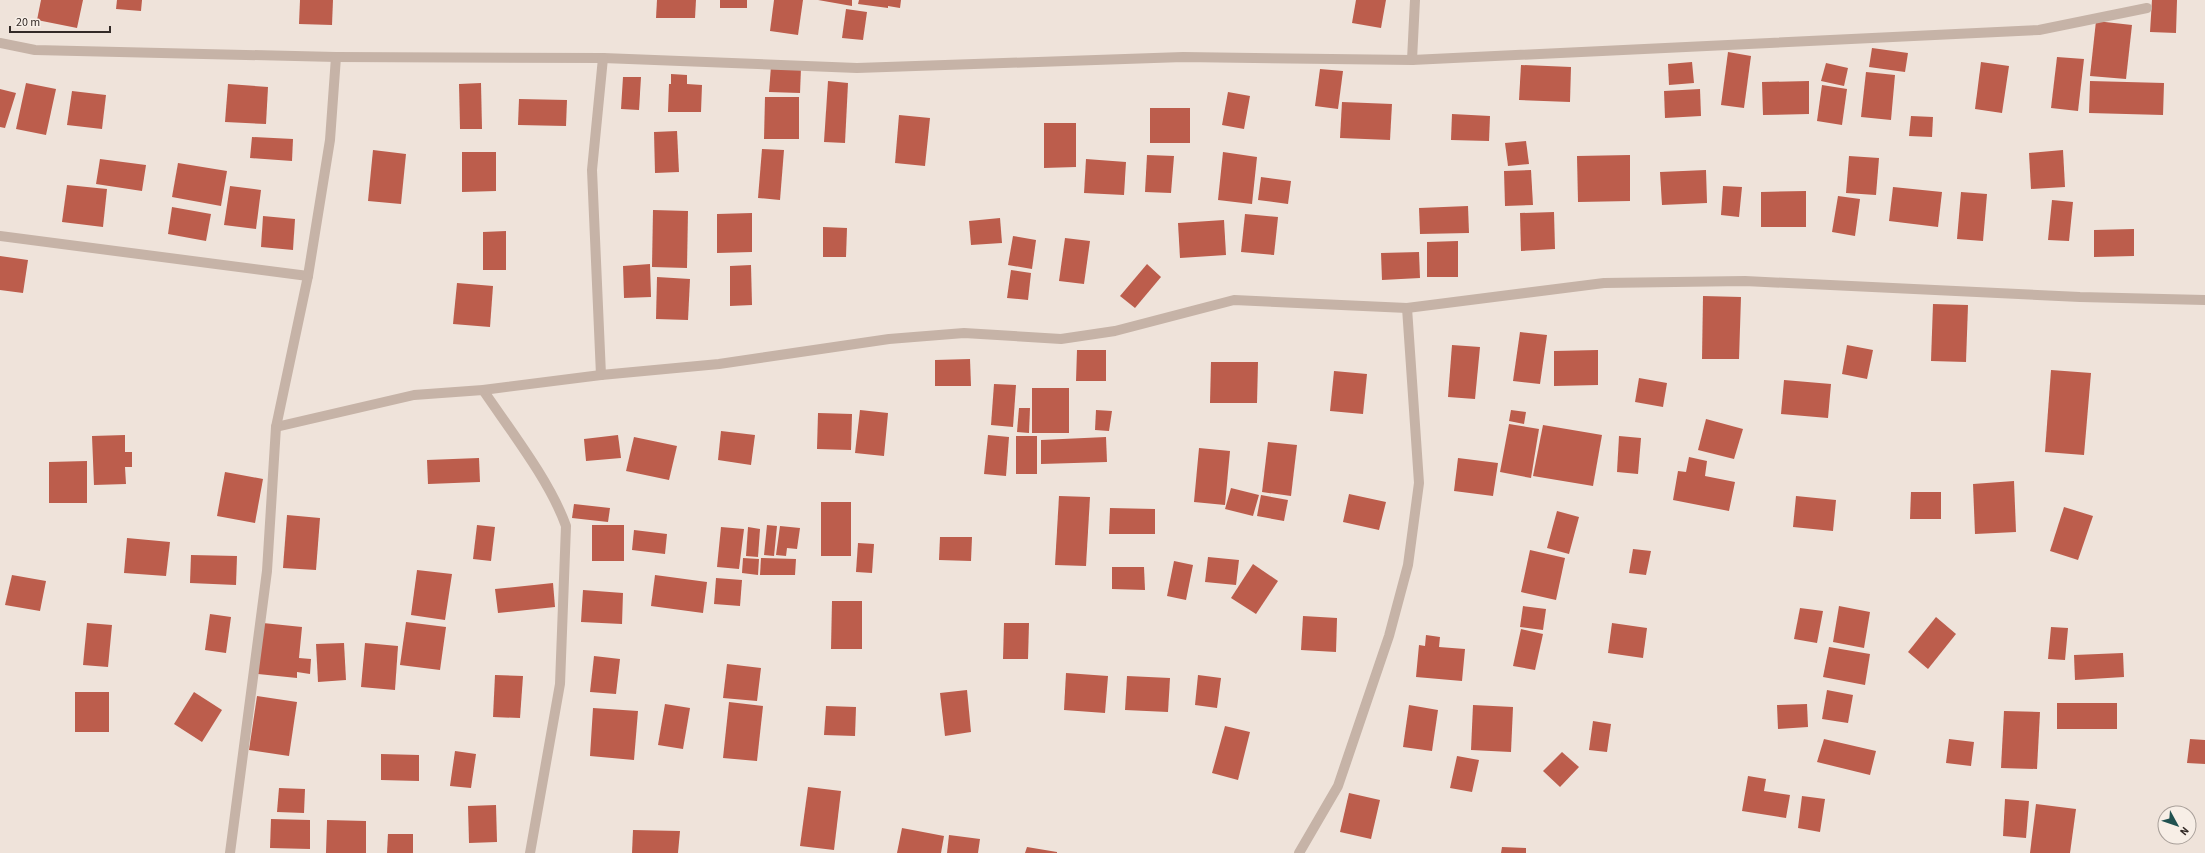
<svg xmlns="http://www.w3.org/2000/svg" width="2205" height="853" font-family="'Source Sans 3',sans-serif">
<rect width="100%" height="100%" fill="#efe3da"/>
<g fill="#bc5d4c">
<path d="M41,0H83L77,28L37,20Z"/>
<path d="M117,0H142L141,11L116,9Z"/>
<path d="M300,0H333L332,25L299,24Z"/>
<path d="M657,0H696L695,18H656Z"/>
<rect x="720" y="0" width="27" height="8"/>
<path d="M774,0H803L798,35L770,31Z"/>
<path d="M818,0H852V6Z"/>
<path d="M859,0H901L900,8L888,6V8L858,4Z"/>
<path d="M1356,0H1386L1381,28L1352,23Z"/>
<path d="M2152,0H2177L2176,33L2150,32Z"/>
<path d="M846,9L867,12L863,40L842,38Z"/>
<path d="M2096,21L2132,25L2126,79L2090,76Z"/>
<path d="M1872,48L1908,53L1905,72L1869,67Z"/>
<path d="M1728,52L1751,56L1744,108L1721,105Z"/>
<path d="M2057,57L2084,59L2078,111L2051,108Z"/>
<path d="M1692,62L1694,83L1669,85L1668,64Z"/>
<path d="M1981,62L2009,66L2002,113L1975,109Z"/>
<path d="M1826,63L1848,68L1844,86L1821,81Z"/>
<path d="M1521,65L1571,67L1570,102L1519,100Z"/>
<path d="M771,66L801,68L800,93L769,92Z"/>
<path d="M1320,69L1343,71L1338,109L1315,106Z"/>
<path d="M1866,72L1895,75L1891,120L1861,117Z"/>
<path d="M671,74L687,75V84L702,85L701,112H668L669,84H671Z"/>
<path d="M623,77H641L639,110L621,109Z"/>
<path d="M828,81L848,83L845,143L824,142Z"/>
<path d="M1809,81V114L1763,115L1762,82Z"/>
<path d="M2090,81L2164,83L2163,115L2089,113Z"/>
<path d="M26,83L56,89L46,135L16,129Z"/>
<path d="M481,83L482,129H460L459,84Z"/>
<path d="M228,84L268,87L266,124L225,122Z"/>
<path d="M1822,85L1847,89L1842,125L1817,121Z"/>
<path d="M0,89L16,93L5,128L0,127Z"/>
<path d="M1700,89L1701,116L1665,118L1664,91Z"/>
<path d="M72,91L106,95L102,129L67,125Z"/>
<path d="M1228,92L1250,96L1244,129L1222,125Z"/>
<path d="M765,97H799V139H764Z"/>
<path d="M519,99L567,100L566,126L518,125Z"/>
<path d="M1342,102L1392,104L1390,140L1340,138Z"/>
<rect x="1150" y="108" width="40" height="35"/>
<path d="M1452,114L1490,116L1489,141L1451,140Z"/>
<path d="M899,115L930,118L925,166L895,163Z"/>
<path d="M1911,116L1933,117L1932,137L1909,136Z"/>
<path d="M1044,123H1076V167L1044,168Z"/>
<path d="M677,131L679,172L655,173L654,132Z"/>
<path d="M252,137L293,139L292,161L250,158Z"/>
<path d="M1526,141L1529,164L1508,166L1505,143Z"/>
<path d="M762,149L784,150L780,200L758,198Z"/>
<path d="M373,150L406,154L401,204L368,201Z"/>
<path d="M2063,150L2065,187L2031,189L2029,153Z"/>
<path d="M462,152H496V191L462,192Z"/>
<path d="M1223,152L1257,157L1252,204L1218,200Z"/>
<path d="M1147,155L1174,156L1171,193L1145,192Z"/>
<path d="M1630,155V201L1578,202L1577,156Z"/>
<path d="M1849,156L1879,158L1876,195L1846,193Z"/>
<path d="M100,159L146,165L142,191L96,184Z"/>
<path d="M1086,159L1126,162L1124,195L1084,193Z"/>
<path d="M178,163L227,171L221,206L172,197Z"/>
<path d="M1531,170L1533,205L1505,206L1504,171Z"/>
<path d="M1706,170L1707,203L1662,205L1660,172Z"/>
<path d="M1261,177L1291,181L1288,204L1258,200Z"/>
<path d="M67,185L107,189L103,227L62,222Z"/>
<path d="M230,186L261,190L256,229L224,225Z"/>
<path d="M1723,186L1742,187L1739,217L1721,215Z"/>
<path d="M1893,187L1942,192L1938,227L1889,221Z"/>
<path d="M1806,191V227H1761V192Z"/>
<path d="M1961,192L1987,194L1983,241L1957,239Z"/>
<path d="M1838,196L1860,199L1855,236L1832,232Z"/>
<path d="M2052,200L2073,202L2069,241L2048,240Z"/>
<path d="M1468,206L1469,233L1420,234L1419,208Z"/>
<path d="M172,207L211,214L206,241L168,234Z"/>
<path d="M653,210L688,211L687,268L652,267Z"/>
<path d="M1554,212L1555,249L1521,251L1520,213Z"/>
<path d="M752,213V252L717,253V214Z"/>
<path d="M1245,214L1278,217L1274,255L1241,252Z"/>
<path d="M263,216L295,219L293,250L261,247Z"/>
<path d="M1000,218L1002,243L971,245L969,221Z"/>
<path d="M1224,220L1226,255L1180,258L1178,223Z"/>
<path d="M823,227L847,228L846,257H823Z"/>
<path d="M2134,229V256L2094,257V230Z"/>
<path d="M506,231V270H483V232Z"/>
<path d="M1013,236L1036,240L1032,269L1008,265Z"/>
<path d="M1065,238L1090,241L1084,284L1059,281Z"/>
<path d="M1458,241V277H1427V242Z"/>
<path d="M1419,252L1420,278L1382,280L1381,253Z"/>
<path d="M0,256L28,260L23,293L0,290Z"/>
<path d="M650,264L651,297L624,298L623,266Z"/>
<path d="M1147,264L1161,277L1135,308L1120,296Z"/>
<path d="M751,265L752,305L730,306V266Z"/>
<path d="M1011,270L1031,273L1028,300L1007,298Z"/>
<path d="M657,277L690,279L688,320L656,319Z"/>
<path d="M457,283L493,286L490,327L453,324Z"/>
<path d="M1703,296L1741,297L1739,359H1702Z"/>
<path d="M1933,304L1968,305L1966,362L1931,361Z"/>
<path d="M1520,332L1547,335L1540,384L1513,381Z"/>
<path d="M1452,345L1480,347L1475,399L1448,397Z"/>
<path d="M1847,345L1873,350L1867,379L1842,374Z"/>
<path d="M1077,350H1106V381H1076Z"/>
<path d="M1598,350V385L1554,386V351Z"/>
<path d="M970,359L971,386H935V360Z"/>
<path d="M1211,362H1258L1257,403H1210Z"/>
<path d="M2051,370L2091,373L2084,455L2045,452Z"/>
<path d="M1334,371L1367,374L1363,414L1330,411Z"/>
<path d="M1639,378L1667,383L1663,407L1635,402Z"/>
<path d="M1784,380L1831,384L1828,418L1781,414Z"/>
<path d="M994,384L1016,385L1013,427L991,425Z"/>
<rect x="1032" y="388" width="37" height="45"/>
<path d="M1019,408H1030L1029,433L1017,432Z"/>
<path d="M860,410L888,413L884,456L855,453Z"/>
<path d="M1096,410L1112,411L1109,431L1095,430Z"/>
<path d="M1511,410L1526,412L1524,424L1509,421Z"/>
<path d="M818,413L852,414L851,450L817,449Z"/>
<path d="M1706,419L1743,429L1734,459L1698,450Z"/>
<path d="M1509,424L1539,429L1531,478L1500,472Z"/>
<path d="M1543,425L1602,435L1593,486L1533,476Z"/>
<path d="M721,431L755,435L751,465L718,460Z"/>
<path d="M125,435V452H132V467H125L126,484L94,485L92,436Z"/>
<path d="M618,435L621,458L586,461L584,439Z"/>
<path d="M988,435L1009,437L1006,476L984,474Z"/>
<rect x="1016" y="436" width="21" height="38"/>
<path d="M1619,436L1641,438L1638,474L1617,472Z"/>
<path d="M634,437L677,446L669,480L626,471Z"/>
<path d="M1106,437L1107,462L1041,464V440Z"/>
<path d="M1268,442L1297,445L1291,496L1262,492Z"/>
<path d="M1199,448L1230,451L1225,505L1194,502Z"/>
<path d="M1689,457L1707,461L1705,476L1735,482L1729,511L1673,500L1678,471L1686,472Z"/>
<path d="M479,458L480,482L428,484L427,460Z"/>
<path d="M1458,458L1498,463L1493,496L1454,491Z"/>
<path d="M87,461V503H49V462Z"/>
<path d="M225,472L263,479L255,523L217,516Z"/>
<path d="M2014,481L2016,532L1975,534L1973,484Z"/>
<path d="M1231,488L1259,495L1253,516L1225,509Z"/>
<path d="M1911,492H1941V519H1910Z"/>
<path d="M1349,494L1386,502L1379,530L1343,522Z"/>
<path d="M1261,495L1288,500L1284,521L1257,516Z"/>
<path d="M1059,496L1090,497L1086,566L1055,565Z"/>
<path d="M1796,496L1836,500L1833,531L1793,527Z"/>
<rect x="821" y="502" width="30" height="54"/>
<path d="M574,504L610,508L608,522L572,518Z"/>
<path d="M2064,507L2093,516L2078,560L2050,551Z"/>
<path d="M1110,508L1155,509V534H1109Z"/>
<path d="M1557,511L1579,517L1569,554L1547,548Z"/>
<path d="M287,515L320,518L316,570L283,568Z"/>
<path d="M477,525L495,527L491,561L473,559Z"/>
<rect x="592" y="525" width="32" height="36"/>
<path d="M767,525L777,526L774,556L764,555Z"/>
<path d="M780,526L800,528L797,549L787,548L786,556L776,555Z"/>
<path d="M721,527L744,529L739,569L717,567Z"/>
<path d="M748,527L760,529L758,557L746,556Z"/>
<path d="M634,530L667,534L665,554L632,550Z"/>
<path d="M940,537H972L971,561L939,560Z"/>
<path d="M127,538L170,542L166,576L124,573Z"/>
<path d="M858,543L874,544L872,573L856,572Z"/>
<path d="M1633,549L1651,551L1646,575L1629,573Z"/>
<path d="M1530,550L1565,558L1556,600L1521,592Z"/>
<path d="M191,555L237,556L236,585L190,583Z"/>
<path d="M1208,557L1239,560L1236,585L1205,582Z"/>
<path d="M743,558L759,559L758,575L742,573Z"/>
<path d="M761,558L796,559L795,575H760Z"/>
<path d="M1174,561L1193,565L1186,600L1167,596Z"/>
<path d="M1253,564L1278,581L1256,614L1231,598Z"/>
<path d="M1112,567H1144L1145,590L1112,589Z"/>
<path d="M417,570L452,574L445,620L411,615Z"/>
<path d="M12,575L46,581L40,611L5,605Z"/>
<path d="M655,575L707,582L703,613L651,606Z"/>
<path d="M716,578L742,580L740,606L714,604Z"/>
<path d="M553,583L555,607L498,613L495,589Z"/>
<path d="M583,590L623,593L622,624L581,622Z"/>
<path d="M832,601H862V649H831Z"/>
<path d="M1523,606L1546,609L1543,630L1520,627Z"/>
<path d="M1839,606L1870,612L1864,648L1833,642Z"/>
<path d="M1800,608L1823,611L1817,643L1794,639Z"/>
<path d="M210,614L231,617L226,653L205,650Z"/>
<path d="M1303,616L1337,618L1336,652L1301,650Z"/>
<path d="M1936,617L1956,634L1928,669L1908,652Z"/>
<path d="M406,622L446,627L440,670L400,665Z"/>
<path d="M87,623L112,625L108,667L83,665Z"/>
<path d="M263,623L302,627L299,658L311,659L310,674L297,672V678L258,674Z"/>
<path d="M1004,623H1029L1028,659H1003Z"/>
<path d="M1612,623L1647,628L1643,658L1608,653Z"/>
<path d="M2051,627L2068,628L2065,660L2048,659Z"/>
<path d="M1521,629L1543,634L1535,670L1513,666Z"/>
<path d="M1426,635L1440,637L1439,647L1465,649L1462,681L1416,677L1419,645L1425,646Z"/>
<path d="M344,643L346,680L318,682L316,644Z"/>
<path d="M365,643L398,646L395,690L361,687Z"/>
<path d="M1829,647L1870,654L1865,685L1823,677Z"/>
<path d="M2123,653L2124,677L2075,680L2074,655Z"/>
<path d="M594,656L620,659L616,694L590,692Z"/>
<path d="M727,664L761,668L757,701L723,698Z"/>
<path d="M1066,673L1108,676L1105,713L1064,710Z"/>
<path d="M495,675L523,676L520,718L493,717Z"/>
<path d="M1198,675L1221,678L1217,708L1195,705Z"/>
<path d="M1127,676L1170,678L1168,712L1125,710Z"/>
<path d="M967,690L971,732L945,736L940,693Z"/>
<path d="M1827,690L1853,695L1848,723L1822,719Z"/>
<rect x="75" y="692" width="34" height="40"/>
<path d="M194,692L222,710L202,742L174,724Z"/>
<path d="M257,696L297,702L289,756L249,750Z"/>
<path d="M729,702L763,706L757,761L723,758Z"/>
<rect x="2057" y="703" width="60" height="26"/>
<path d="M665,704L690,708L683,749L658,745Z"/>
<path d="M1807,704L1808,727L1778,729L1777,705Z"/>
<path d="M1409,705L1438,710L1432,751L1403,747Z"/>
<path d="M1473,705L1513,707L1511,752L1471,750Z"/>
<path d="M826,706L856,707L855,736L824,735Z"/>
<path d="M593,708L638,711L634,760L590,756Z"/>
<path d="M2004,711L2040,712L2037,769L2001,768Z"/>
<path d="M1593,721L1611,724L1607,752L1589,750Z"/>
<path d="M1225,726L1250,732L1238,780L1212,773Z"/>
<path d="M1824,739L1876,751L1870,775L1817,762Z"/>
<path d="M1949,739L1974,742L1971,766L1946,763Z"/>
<path d="M2190,739L2205,740V764L2187,763Z"/>
<path d="M455,751L476,754L471,788L450,786Z"/>
<path d="M1562,752L1579,767L1560,787L1543,771Z"/>
<path d="M381,754L419,755V781L381,780Z"/>
<path d="M1457,756L1479,760L1472,792L1450,788Z"/>
<path d="M1748,776L1766,779L1764,791L1790,795L1786,818L1742,811Z"/>
<path d="M808,787L841,791L834,850L800,846Z"/>
<path d="M279,788L305,789L304,813L277,812Z"/>
<path d="M1349,793L1380,800L1371,839L1340,832Z"/>
<path d="M1802,796L1825,799L1820,832L1798,828Z"/>
<path d="M2005,799L2029,801L2026,838L2003,836Z"/>
<path d="M2036,804L2076,809L2070,853H2030Z"/>
<path d="M496,805L497,842L469,843L468,806Z"/>
<path d="M271,819L310,820V849L270,848Z"/>
<path d="M327,820L366,821V853H326Z"/>
<path d="M902,828L944,836L941,853H897Z"/>
<path d="M633,830L680,831L678,853H632Z"/>
<path d="M388,834H413V853H387Z"/>
<path d="M949,835L980,839L978,853H947Z"/>
<path d="M1027,847L1057,852V853H1025Z"/>
<path d="M1502,847L1526,848V853H1501Z"/>
</g>
<g fill="none" stroke-linecap="round" stroke-linejoin="round">
<g stroke="#c6b3a7" stroke-width="10">
<path d="M0,43L35,50L336,57L603,58L857,68L1183,57L1412,60L2039,30L2147,8"/>
<path d="M1412,60L1415,0"/>
<path d="M0,236L308,276"/>
<path d="M601,375L592,170L603,58"/>
<path d="M483,390C510,430 550,481 566,526L560,684L530,853"/>
<path d="M276,427L414,395L483,390L601,375L719,364L889,339L964,333L1061,339L1115,331L1234,300L1407,308L1604,283L1745,281L2080,297L2205,300"/>
<path d="M230,853L267,571L276,427L308,276L330,140L336,57"/>
<path d="M1299,853L1338,786L1389,636L1408,565L1419,483L1407,308"/>
</g>
</g>
<g transform="translate(2177 825) rotate(130)"><circle r="19" fill="#f7eee6" stroke="#a9a09a"/>
<path d="M0-3L7 15L0 10L-7 15Z" fill="#205150"/>
<text y="-6" font-size="11" font-weight="bold" text-anchor="middle" fill="#332a27">N</text>
</g>
<path d="M10 26v6h100v-6" fill="none" stroke="#332a27" stroke-width="2"/>
<text x="16" y="26" font-size="12" fill="#332a27" stroke="#f7eee6" stroke-width="3" paint-order="stroke">20 m</text>
</svg>
